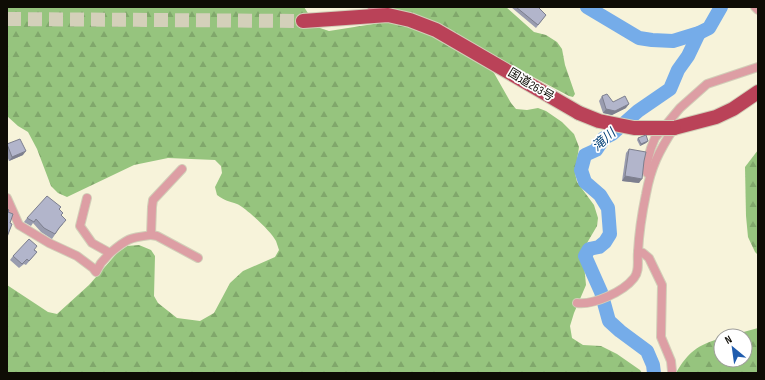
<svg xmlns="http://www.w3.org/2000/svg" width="765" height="380" font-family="'Sofia Sans Condensed','Noto Sans JP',sans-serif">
<defs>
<pattern id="forest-firs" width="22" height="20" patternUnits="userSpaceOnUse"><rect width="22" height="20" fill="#96c47e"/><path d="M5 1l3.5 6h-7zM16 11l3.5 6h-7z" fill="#80a76b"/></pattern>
</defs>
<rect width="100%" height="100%" fill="#f7f3da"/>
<g fill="url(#forest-firs)">
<path d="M7,7H304L317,27L329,31L386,22L406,24L427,31L481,61L494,73L511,103L516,109L527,110L538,108L546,111L562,122L574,134L579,147L575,173L577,182L594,205L598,218L597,226L587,243L583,254L586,285L574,313L570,326L572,338L583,345L601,346L617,354L640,370L642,373H7V285L48,312L57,314L89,285L118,252L127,246L139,245L151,250L155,256L154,296L158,303L177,318L200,321L214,313L230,283L243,271L275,257L279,250C278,247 277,244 276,241C272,232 246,208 237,204C229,201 225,201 217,195L215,187L222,173L221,166L215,160L168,158L134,165L67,197L58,193L51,186L37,149L28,132L18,126L7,116Z"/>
<path d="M380,7H506L534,32L546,35L557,42L562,49L565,65L575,94L573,97L569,96L488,53Z"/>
<path d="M758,150V255L755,252L748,237L746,216L745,167Z"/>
<path d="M758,328V373H676C688,352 698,345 721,338V360H745V336H729Z"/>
</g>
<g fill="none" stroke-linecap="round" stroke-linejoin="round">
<g stroke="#75ace9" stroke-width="14">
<path d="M587,7L639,38L652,40L673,41L699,33L709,28L721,7"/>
<path d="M654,373L653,365L647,351L620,331L609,321L601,292L585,256L589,249L599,247L605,242L610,234L608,208L600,195L585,182L581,170L585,155L596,150L604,138L612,134L638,111L670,89L678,70L688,56L699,33"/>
</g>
<path stroke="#d4d0ba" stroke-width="14" stroke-dasharray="14 7" stroke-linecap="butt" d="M7,19L303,21"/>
<defs>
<g id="minor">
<path d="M372,7L384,13"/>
<path d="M755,7L758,10"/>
<path d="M650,175L647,173L646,166L651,148L655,138L680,108L707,84L758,67"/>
<path d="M7,198L19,225L49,243L77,256L93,268L96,272L101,263L110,253"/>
<path d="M87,198L80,226L92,243L110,253C128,238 129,238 151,235L152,207L153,200L182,169"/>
<path d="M151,235L157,236L198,258"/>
<path d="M638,252L643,253L649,258L662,285L661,337L671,361L672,371"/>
<path d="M577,303C594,305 623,292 634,278C640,271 637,261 638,252C639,233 642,213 646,194C651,167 659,151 674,128"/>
</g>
<g id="trunk">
<path d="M303,21L388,15L410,20L436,30L579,113"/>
<path d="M674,128L716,117L733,109L758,92"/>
</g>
</defs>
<use href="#minor" stroke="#d2ceb8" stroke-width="10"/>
<use href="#trunk" stroke="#d2ceb8" stroke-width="16"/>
<use href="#minor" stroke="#dd9ea4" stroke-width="8"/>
<use href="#trunk" stroke="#ba4258" stroke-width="14"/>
<defs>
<path id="trunk-bridge" d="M579,113L599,121L634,128H674"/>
</defs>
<use href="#trunk-bridge" stroke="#d2ceb8" stroke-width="16" stroke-linecap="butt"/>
<use href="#trunk-bridge" stroke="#ba4258" stroke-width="14"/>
</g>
<g fill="#999caf">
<path d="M511,7H538L546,15L536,28Z"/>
<path d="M602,96L613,102L626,108L612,115L603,113L599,101Z"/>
<path d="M638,138L648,141L646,143L640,146L637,140Z"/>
<path d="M7,144L23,155L9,161L7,156Z"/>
<path d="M629,149L644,161L639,183L622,181L626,153Z"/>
<path d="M61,207L59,210L63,224L58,230L52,239L41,232L33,223L31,226L24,222L27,218Z"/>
<path d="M35,250L37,252L26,265L24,264L19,268L10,260L13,256Z"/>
</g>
<g fill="#7d7f8e">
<path d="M629,104L626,108L612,115L603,113L606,109Z"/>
<path d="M648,141L646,143L640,146L641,144Z"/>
<path d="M26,151L23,155L9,161L12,157Z"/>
<path d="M625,176L642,179L639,183L622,181Z"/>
</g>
<g fill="#b2b5cb" stroke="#7d7f8e">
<path d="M516,7H538L546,15L538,25Z"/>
<path d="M607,94L613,102L625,96L629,104L615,111L606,109L602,96Z"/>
<path d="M646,135L648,141L641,144L638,138Z"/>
<path d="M20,139L26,151L12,157L7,144Z"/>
<path d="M629,149L646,152L644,161L642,179L625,176Z"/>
<path d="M47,196L61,207L59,209L63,213L61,215L66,220L59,228L55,234L44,228L36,219L34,222L27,218Z"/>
<path d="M7,209L9,210L8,212L13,214L10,223L12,224L7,237Z"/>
<path d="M29,239L37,246L34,250L37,252L29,261L27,259L22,264L13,256Z"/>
</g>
<g text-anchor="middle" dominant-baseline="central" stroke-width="3.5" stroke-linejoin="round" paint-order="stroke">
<g font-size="12" fill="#0e0c05" stroke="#fff">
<text transform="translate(531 85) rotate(31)">国道263号</text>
</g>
<g font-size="13" font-style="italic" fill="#024077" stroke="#fff">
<text transform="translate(604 140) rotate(-41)">滝川</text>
</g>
</g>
<rect width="765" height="380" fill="none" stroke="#0e0c05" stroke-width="16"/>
<g transform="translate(733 348) rotate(331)"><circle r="19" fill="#ffffff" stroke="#9f9e9b"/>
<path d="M0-3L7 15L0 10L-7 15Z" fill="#215dae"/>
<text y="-6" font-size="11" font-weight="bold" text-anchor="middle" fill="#0e0c05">N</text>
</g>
</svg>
